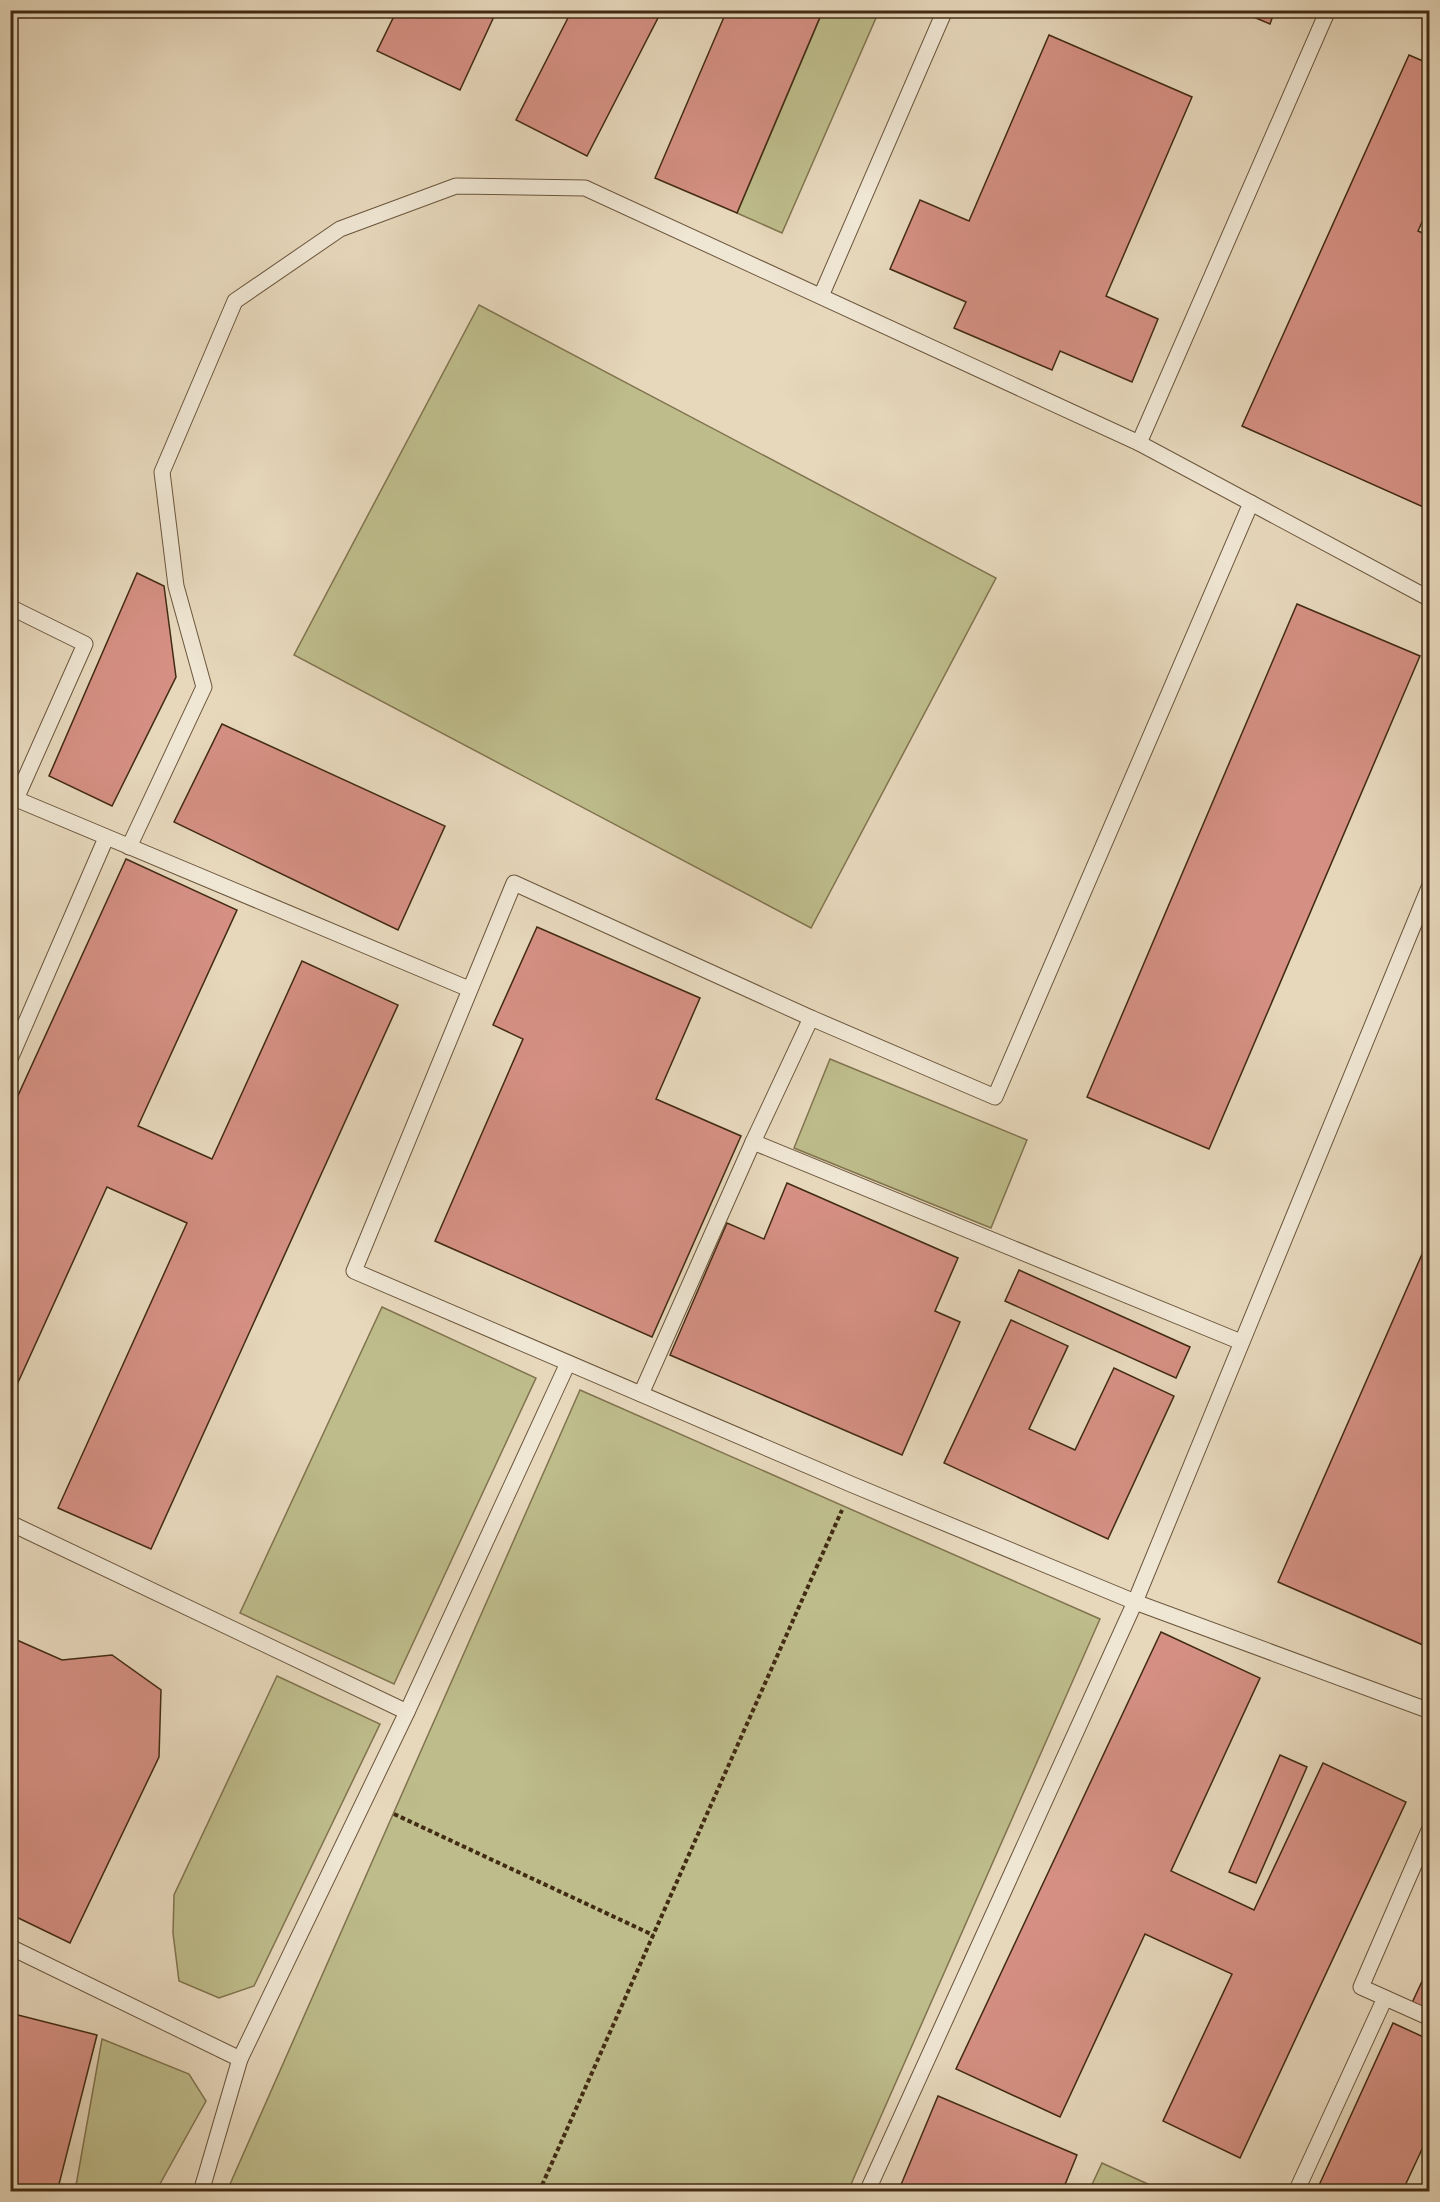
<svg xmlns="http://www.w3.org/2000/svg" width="1440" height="2202" font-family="Cardo,serif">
<rect width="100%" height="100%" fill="#e7d8bc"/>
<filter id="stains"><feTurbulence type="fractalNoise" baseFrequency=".00333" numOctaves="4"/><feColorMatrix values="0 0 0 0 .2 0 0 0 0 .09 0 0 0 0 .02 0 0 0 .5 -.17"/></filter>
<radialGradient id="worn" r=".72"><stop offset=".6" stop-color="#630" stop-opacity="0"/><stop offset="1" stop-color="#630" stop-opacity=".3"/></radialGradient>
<g fill="#bebc8b" stroke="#80744f" stroke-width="1.5">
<path d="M823,11H879L782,233L737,213Z"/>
<path d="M479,305L996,578L811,928L294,655Z"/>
<path d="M830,1059L1027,1140L991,1228L794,1148Z"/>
<path d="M382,1307L536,1378L394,1684L240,1613Z"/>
<path d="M580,1390L1100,1619L848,2191H227Z"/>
<path d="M277,1676L380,1724L254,1986L219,1998L179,1981L173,1933L174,1895Z"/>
<path d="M102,2039L189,2074L206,2101L156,2191H75Z"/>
<path d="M1102,2163L1163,2191H1089Z"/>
</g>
<g fill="#d59083" stroke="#422b13" stroke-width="1.5">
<path d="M397,10H497L460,90L377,51Z"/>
<path d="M572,10H657L661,12L587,156L516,120Z"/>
<path d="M727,10H823L737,213L655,178Z"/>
<path d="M1237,10H1275L1270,24Z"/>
<path d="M1049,35L1192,97L1106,296L1158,319L1132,382L1060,351L1052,370L954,328L966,302L890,269L920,200L969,221Z"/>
<path d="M1409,55L1430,64V204L1418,231L1430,236V510L1242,426Z"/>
<path d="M137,573L164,586L176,677L112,806L49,776Z"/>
<path d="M1297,604L1420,656L1209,1149L1087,1097Z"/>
<path d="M222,724L445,826L398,930L174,822Z"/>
<path d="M126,859L237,910L138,1126L212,1159L302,961L398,1005L151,1549L58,1508L187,1223L107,1187L10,1400V1113Z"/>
<path d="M537,927L700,998L656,1099L741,1136L652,1337L435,1241L523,1039L493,1025Z"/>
<path d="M787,1183L958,1258L935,1311L960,1322L902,1455L670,1355L727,1223L764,1239Z"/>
<path d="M1430,1236V1648L1278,1582Z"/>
<path d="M1019,1270L1190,1347L1176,1378L1005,1301Z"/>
<path d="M1011,1320L1068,1346L1029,1429L1075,1450L1114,1368L1174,1396L1108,1539L944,1463Z"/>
<path d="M1161,1632L1260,1678L1171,1871L1254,1910L1323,1763L1406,1802L1240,2158L1163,2121L1232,1974L1145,1934L1060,2117L956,2069Z"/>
<path d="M10,1637L62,1660L112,1655L161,1690L159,1757L70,1943L10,1914Z"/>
<path d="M1280,1755L1307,1767L1256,1883L1229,1872Z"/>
<path d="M1430,1964V2013L1411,2005Z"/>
<path d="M10,2013L97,2035L57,2192H10Z"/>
<path d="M1393,2023L1430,2040V2132L1402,2192H1316Z"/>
<path d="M938,2096L1077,2155L1062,2192H898Z"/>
</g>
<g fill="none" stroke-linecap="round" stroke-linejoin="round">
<defs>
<g id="lane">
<path d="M1425,10L1430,14"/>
<path d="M821,296L945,10"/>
<path d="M1139,443L1251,503L995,1097L811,1018L753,1142L1241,1342"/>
<path d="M1251,503L1430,599"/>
<path d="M10,607L85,644L16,799L469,989"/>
<path d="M129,847L204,687L176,586L162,472L235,301L340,229L456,186L585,188L1139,443L1328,10"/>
<path d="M1430,885L1135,1602L1430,1711"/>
<path d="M811,1018L514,883L354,1271L853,1485L1135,1602L867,2192"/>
<path d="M10,1059L106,838"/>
<path d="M641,1394L753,1142"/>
<path d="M10,1523L407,1712"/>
<path d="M1430,1828L1361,1987L1430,2018"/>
<path d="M10,1947L240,2059L201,2192"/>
<path d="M240,2059L407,1712L568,1363"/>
<path d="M1296,2192L1385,1998"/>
</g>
</defs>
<use href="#lane" stroke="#6b563d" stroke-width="17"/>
<g stroke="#422b13" stroke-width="4" stroke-dasharray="4.5 3" stroke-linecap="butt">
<path d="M394,1814L653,1935"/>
<path d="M539,2192L842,1510"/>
</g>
<use href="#lane" stroke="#efe6d3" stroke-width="15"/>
</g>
<rect width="1440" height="2202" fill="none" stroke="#e7d8bc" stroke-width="36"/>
<rect x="12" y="12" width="1416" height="2178" fill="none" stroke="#422b13" stroke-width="3"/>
<rect x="18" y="18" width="1404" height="2166" fill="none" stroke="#422b13" stroke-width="1.5"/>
<rect width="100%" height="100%" filter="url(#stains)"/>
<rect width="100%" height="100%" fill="url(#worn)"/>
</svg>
